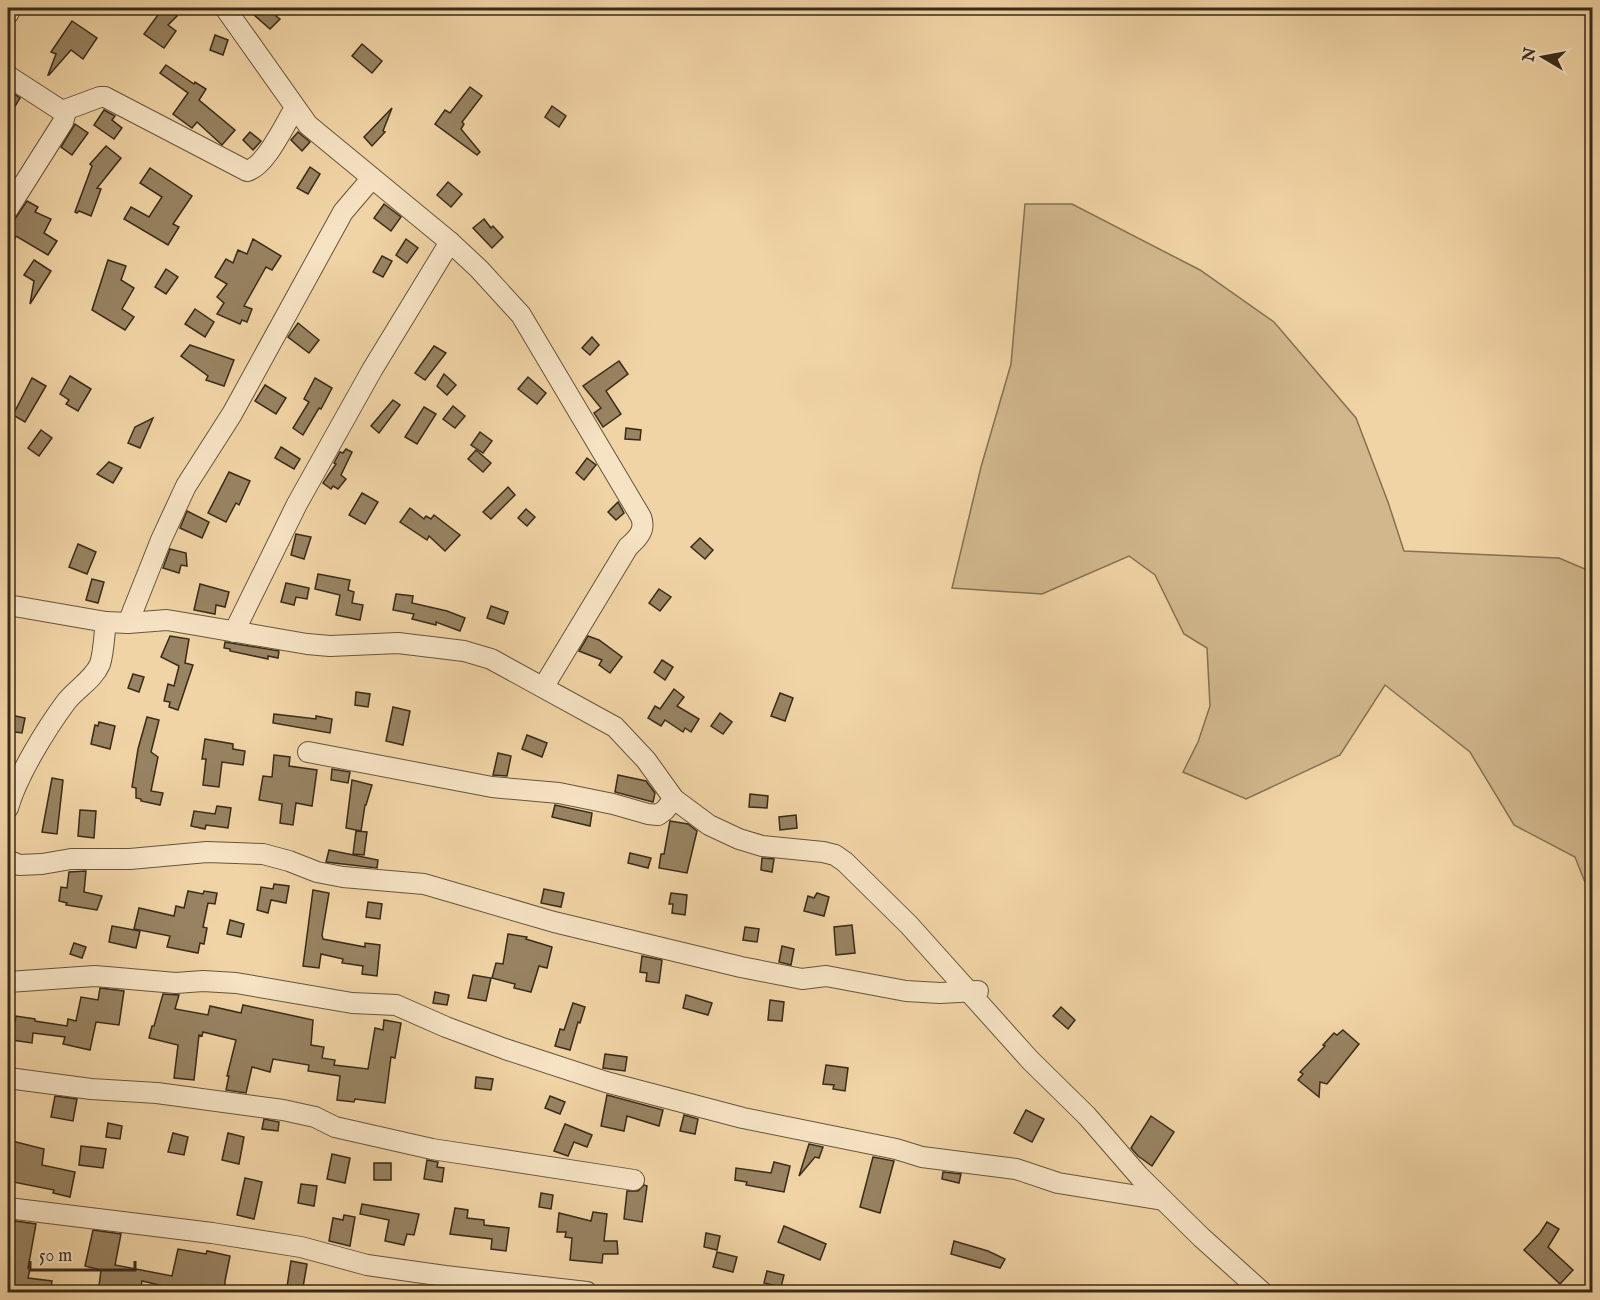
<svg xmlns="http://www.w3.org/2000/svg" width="1600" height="1300" font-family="'IM FELL English',serif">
<rect width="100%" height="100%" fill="#f1d4a5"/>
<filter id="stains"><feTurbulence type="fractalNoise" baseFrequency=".00333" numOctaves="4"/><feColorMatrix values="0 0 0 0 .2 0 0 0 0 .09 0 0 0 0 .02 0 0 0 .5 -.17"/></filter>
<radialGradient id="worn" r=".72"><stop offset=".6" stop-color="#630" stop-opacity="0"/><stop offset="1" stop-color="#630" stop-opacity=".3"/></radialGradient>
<path fill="#d2b78d" stroke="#857153" stroke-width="1.5" d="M1025,204H1072L1200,270L1274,322L1356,418L1388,502L1404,551L1559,558L1592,572V900L1575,857L1514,825L1470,752L1385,685L1340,755L1246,799L1183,772L1198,742L1210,706L1207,648L1184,634L1155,575L1129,556L1042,594L952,588L981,467L1011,364Z"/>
<g fill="#988362" stroke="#382b19" stroke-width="1.5">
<path d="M163,8H168L177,16L168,25L176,31L164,48L144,34Z"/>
<path d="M259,8H284L276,16L280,19L270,29L253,14Z"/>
<path d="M72,21L97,38L83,59L71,50L49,75H48L56,54L51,52Z"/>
<path d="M215,35L228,40L223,55L210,50Z"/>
<path d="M362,44L382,61L372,73L352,56Z"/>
<path d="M166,65L194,84L195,82L206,89L199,100L235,130L222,145L197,122L192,128L173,114L188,93L160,73Z"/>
<path d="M470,87L482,96L462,122L464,124L461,129L480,152L477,155L435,124L445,110L450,113Z"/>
<path d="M8,90L20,98L8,118Z"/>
<path d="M552,106L566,116L559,127L545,117Z"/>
<path d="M392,108L383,131L385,132L372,146L364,137Z"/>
<path d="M104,110L115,116L112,120L122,128L114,139L94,125Z"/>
<path d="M75,124L88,133L72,155L61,147Z"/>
<path d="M250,132L261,141L253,150L243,140Z"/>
<path d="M298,132L310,142L302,151L291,140Z"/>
<path d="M106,146L121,158L97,188L101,189L91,216L79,211L77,213L75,212L92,166L90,164Z"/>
<path d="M310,167L320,174L308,194L297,188Z"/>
<path d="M150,168L192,196L173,224L179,227L168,245L124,219L131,207L149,217L162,197L140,183Z"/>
<path d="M448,182L462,194L451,207L437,195Z"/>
<path d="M27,201L38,207L35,212L51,219L44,233L57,241L48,255L16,236L8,253V229Z"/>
<path d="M384,204L401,217L391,231L374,218Z"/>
<path d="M484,219L491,228L493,226L503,237L492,248L473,228Z"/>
<path d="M253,239L281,256L272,270L266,267L244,306L252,309L247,322L242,320L240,324L217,314L224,303L217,297L227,284L215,277L226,259L233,263L238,250L247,254Z"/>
<path d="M406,239L418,248L407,263L396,255Z"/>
<path d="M382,256L392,261L383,277L373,272Z"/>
<path d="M34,260L51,271L30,304L34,281L24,275Z"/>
<path d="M108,260L126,266L121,280L134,288L122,309L134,317L125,330L92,310Z"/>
<path d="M166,269L178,277L166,294L155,287Z"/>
<path d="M195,309L214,322L205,337L185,324Z"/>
<path d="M298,323L319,340L309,353L288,337Z"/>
<path d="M592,337L599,345L590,355L582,348Z"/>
<path d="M190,345L234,360L224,386L206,380L208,376L181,356Z"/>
<path d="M434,346L446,353L425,380L415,373Z"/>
<path d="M619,361L628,374L606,391L621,414L603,427L594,413L601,408L583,386Z"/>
<path d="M444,374L456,385L447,395L437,386Z"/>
<path d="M70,376L91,389L78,411L66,404L69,400L60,394Z"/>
<path d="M528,377L546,393L537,404L518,389Z"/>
<path d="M32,378L46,386L25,422L13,415Z"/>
<path d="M315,378L332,388L321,409L319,408L303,435L293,428L309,402L304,399Z"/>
<path d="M265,385L286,398L276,414L255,401Z"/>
<path d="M393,400L400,405L379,433L371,426Z"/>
<path d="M453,406L465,416L455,428L443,419Z"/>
<path d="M424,407L436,414L417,444L405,437Z"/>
<path d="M153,418L140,448L128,443L135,427Z"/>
<path d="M626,428L641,430L640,440L625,439Z"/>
<path d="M41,430L52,438L39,456L28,448Z"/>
<path d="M480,432L492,441L483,453L471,445Z"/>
<path d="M281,447L300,459L294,469L275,458Z"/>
<path d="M346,449L352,452L341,475L346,479L338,489L333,486L331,489L323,483L336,464L334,463L340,452L343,453Z"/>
<path d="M476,450L491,463L483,472L468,459Z"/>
<path d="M587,458L596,465L584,480L576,473Z"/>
<path d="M109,462L122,468L113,483L97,474Z"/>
<path d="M229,472L250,481L239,505L236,503L226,522L208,513Z"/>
<path d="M508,487L515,495L491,519L483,512Z"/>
<path d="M362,493L378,502L365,524L349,515Z"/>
<path d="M618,502L624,513L616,520L608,512Z"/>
<path d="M410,508L424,519L426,516L431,519L434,515L460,535L445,551L429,536L427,540L400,522Z"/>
<path d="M526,509L535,517L527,526L518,518Z"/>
<path d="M187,511L209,522L202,538L180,528Z"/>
<path d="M296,534L311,537L304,559L291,555Z"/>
<path d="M700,538L713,550L705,559L691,547Z"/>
<path d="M78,544L96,552L87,574L69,567Z"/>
<path d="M170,549L186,553L187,566L181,565L179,573L163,568Z"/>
<path d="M318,574L350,580L348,590L354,592L352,603L363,605L360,620L336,615L340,595L315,589Z"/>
<path d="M92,579L104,582L98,603L86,600Z"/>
<path d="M286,583L309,588L307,599L296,597L294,605L281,602Z"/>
<path d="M200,584L229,592L225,607L216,605L215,614L194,610Z"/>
<path d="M659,589L671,597L660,611L649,603Z"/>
<path d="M396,594L413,596L412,603L447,611L465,618L460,631L436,622V625L412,619L414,614L393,610Z"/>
<path d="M491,606L508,612L504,624L487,618Z"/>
<path d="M170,636L189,639L185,663L193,665L178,710L169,707L170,702L164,701L168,684L174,686L179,666L161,657Z"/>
<path d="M588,636L599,640L622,657L610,673L599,665L602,660L579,651Z"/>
<path d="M225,642L279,651L278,658L268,656V659L230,651V649L224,648Z"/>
<path d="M662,660L673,667L665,680L654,672Z"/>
<path d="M133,674L144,677L139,692L128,688Z"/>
<path d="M674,689L684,697L677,706L699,719L691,732L685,728L683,732L665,720L661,726L648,718L655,706L660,709Z"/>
<path d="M356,692L370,694L368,707L355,705Z"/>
<path d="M780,693L793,698L785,721L771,716Z"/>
<path d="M393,707L410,711L403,745L386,741Z"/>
<path d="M720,713L732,722L723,734L711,726Z"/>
<path d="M274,714L316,719V716L332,719L330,733L273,723Z"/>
<path d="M11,715L25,718L22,733L8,731Z"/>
<path d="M147,717L159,720L151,752L158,757L151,791L163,793L160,805L141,801V799L136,798V788L132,787L138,749Z"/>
<path d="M99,722L115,726L110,749L91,744L95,725L98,726Z"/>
<path d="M527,735L547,743L542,757L522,749Z"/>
<path d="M205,739L233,744V749L245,751L243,765L222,762L219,787L203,785L206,759H202Z"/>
<path d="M498,753L511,756L507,776L493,775Z"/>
<path d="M274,755L290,757L289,766L317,770L312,806L296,803L293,825L280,823L282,804L259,800L263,776L272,777Z"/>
<path d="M332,769L350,772L348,783L331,780Z"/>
<path d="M618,775L646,781L655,793L653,802L615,792Z"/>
<path d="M52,778L63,780L57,834L42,832Z"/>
<path d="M352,780L372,785L366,805H365L361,831L346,828Z"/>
<path d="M750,794L768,796L767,808L749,807Z"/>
<path d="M555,805L592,813L590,826L552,817Z"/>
<path d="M217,806L231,808L228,828L206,825L205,829L191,826L194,811L215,814Z"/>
<path d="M80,810L96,811L94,838L78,836Z"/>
<path d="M796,815L797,828L780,830L779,817Z"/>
<path d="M670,821L688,824L697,831L687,873L659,868L661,854H664Z"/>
<path d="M356,831L367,832L364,855L353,854Z"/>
<path d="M329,850L378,860L377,868L326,862Z"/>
<path d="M630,853L651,858L648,868L628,863Z"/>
<path d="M762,858L774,859L772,872L761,870Z"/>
<path d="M86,871L84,892L102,896L97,910L66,905L67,903L59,901L61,887L67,888L69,872Z"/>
<path d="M274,884L289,886L286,903L271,900L268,913L257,910L261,887L273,889Z"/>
<path d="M544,889L564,893L561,907L541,903Z"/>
<path d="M313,890L329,893L322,935L323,939L365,947V943L380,945L377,976L362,974L363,966L342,963L343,959L321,954L319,968L303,966Z"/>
<path d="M188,891L203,894L204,891L217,893L215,904L208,903L203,927L207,928L204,944L200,943L198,953L167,947L170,936L134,929L139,908L174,916L176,906L184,908Z"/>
<path d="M671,893L687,895L685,915L672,913L673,904H669Z"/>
<path d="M817,893L829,897L824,916L804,911L808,896L814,898Z"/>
<path d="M368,902L382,904L380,919L366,917Z"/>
<path d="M230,920L244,924L241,937L227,934Z"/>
<path d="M852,925L855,953L836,955L834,927Z"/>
<path d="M112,926L140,931L136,948L109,942Z"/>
<path d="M745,927L759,929L757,942L743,940Z"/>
<path d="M508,934L527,937L526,939L552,947L547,968L539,966L531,992L514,988L515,984L492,978L496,963L503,964Z"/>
<path d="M74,943L86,947L82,958L70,954Z"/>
<path d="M782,946L794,949L791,965L779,962Z"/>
<path d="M642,956L662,960L659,983L646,981L647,973L640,972Z"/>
<path d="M473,975L491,978L486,1001L468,998Z"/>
<path d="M100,988L124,991L119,1025L96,1022L90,1050L63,1044L65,1037L33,1033L32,1043L12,1040L16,1016L35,1019V1021L67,1026L68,1019L76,1021L81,997L98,1000Z"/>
<path d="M435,992L449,995L447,1005L433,1003Z"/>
<path d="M163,994L179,995L175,1009L208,1015L210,1006L241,1013L243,1005L313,1020L311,1045L324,1047L322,1058L335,1060L334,1065L368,1069L375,1028L383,1030L384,1020L401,1023L395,1058L391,1057L385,1103L355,1099L354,1102L337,1100L340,1076L308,1071L309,1065L273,1059L270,1072L252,1067L246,1093L226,1090L229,1076H227L236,1040L203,1032L202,1036L199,1035L194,1080L174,1078L178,1045L149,1038L152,1026H154Z"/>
<path d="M686,995L712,1003L708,1015L683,1008Z"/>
<path d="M770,1000L784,1002L782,1021L768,1020Z"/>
<path d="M573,1003L585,1007L580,1023L578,1022L570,1050L555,1046L560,1029L564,1030Z"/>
<path d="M1061,1007L1075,1020L1068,1029L1053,1016Z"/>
<path d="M1343,1030L1359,1044L1327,1084L1320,1082L1319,1097L1298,1080L1303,1074L1300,1072L1325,1046L1323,1045L1334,1033L1337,1035Z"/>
<path d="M605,1054L627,1057L625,1071L603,1068Z"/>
<path d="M826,1065L848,1068L845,1091L833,1089L834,1085L823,1084Z"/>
<path d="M476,1077L493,1079L491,1090L475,1088Z"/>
<path d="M607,1095L663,1110L659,1126L627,1116L624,1131L601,1126Z"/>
<path d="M55,1096L77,1099L73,1121L51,1117Z"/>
<path d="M550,1096L565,1102L560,1114L545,1108Z"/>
<path d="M1026,1110L1044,1119L1032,1142L1014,1133Z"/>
<path d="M684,1115L698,1119L695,1134L680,1131Z"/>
<path d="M1151,1116L1174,1132L1152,1166L1138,1156L1131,1148Z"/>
<path d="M264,1119L279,1122L278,1131L262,1129Z"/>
<path d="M108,1123L122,1126L120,1139L106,1137Z"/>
<path d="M565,1124L592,1135L587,1147L574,1142L568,1156L554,1151Z"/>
<path d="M173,1133L188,1137L184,1155L168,1152Z"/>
<path d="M228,1133L244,1137L239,1164L222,1160Z"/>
<path d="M8,1140L44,1149L42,1165L75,1172L70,1197L53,1193L54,1190L8,1181Z"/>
<path d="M809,1144L823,1147L819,1158L815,1157L799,1176Z"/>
<path d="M81,1146L106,1149L103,1168L79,1165Z"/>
<path d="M332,1154L350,1158L345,1183L327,1179Z"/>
<path d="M873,1157L894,1161L880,1213L860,1207Z"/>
<path d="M427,1160L438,1162L437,1167L444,1168L442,1182L424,1179Z"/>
<path d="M774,1162L790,1166L784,1192L746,1185L747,1182L735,1180L736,1168L771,1173Z"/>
<rect x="374" y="1163" width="17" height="17"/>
<path d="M943,1172L961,1174L959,1183L942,1179Z"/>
<path d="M245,1178L262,1182L254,1219L237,1215Z"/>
<path d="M301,1184L317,1186L314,1206L298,1203Z"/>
<path d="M644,1185L647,1186L642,1222L624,1219L627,1191H638Z"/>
<path d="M541,1193L553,1195L551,1209L539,1207Z"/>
<path d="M362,1204L419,1214L414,1235L407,1234L404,1245L385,1241L389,1220L360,1214Z"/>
<path d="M455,1208L468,1210L467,1218L484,1220V1225L509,1228L506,1251L491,1249L492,1239L450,1234Z"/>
<path d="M593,1212L607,1214L604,1241H617L618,1254H603L602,1263L570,1260L572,1238L565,1237L566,1232H557L559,1213L591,1221Z"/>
<path d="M344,1215L355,1217L350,1246L329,1241L333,1218L343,1220Z"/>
<path d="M15,1221L36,1224L28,1268L30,1269L28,1278L52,1281L50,1293H20L8,1290V1271L12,1247L10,1246Z"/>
<path d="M1547,1222L1559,1229L1548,1247L1573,1270L1560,1284L1524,1250L1540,1233Z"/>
<path d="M784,1226L826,1244L820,1260L778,1242Z"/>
<path d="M93,1230L121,1234L115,1265L172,1276L178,1249L206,1254L207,1251L230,1256L225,1281V1293H172V1288L142,1281L140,1293H123L124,1289L99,1286L101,1270L85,1266Z"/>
<path d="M706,1233L720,1236L717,1250L704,1247Z"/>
<path d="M954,1241L988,1251L1005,1259L1000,1268L951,1254Z"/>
<path d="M717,1252L737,1257L733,1272L713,1267Z"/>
<path d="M291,1261L307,1264L302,1293H286Z"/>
<path d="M767,1271L784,1275L781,1287L764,1283Z"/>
</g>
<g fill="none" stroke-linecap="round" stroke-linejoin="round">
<defs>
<g id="minor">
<path d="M225,8L308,125L450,242L479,269L521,315L641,517C646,530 638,538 628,547L544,686"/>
<path d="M8,14L11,8"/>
<path d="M8,76L62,111L65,115L63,122L8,209"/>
<path d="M62,111L100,97H105L247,171C266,166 284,125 295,108"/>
<path d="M8,605L106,622L128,623L167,620L307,644L330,646L398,643L464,651L491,659L615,727L646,760L674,799L709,825L739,839L762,846L823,852L835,855L845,862L909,925L1030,1060L1087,1116L1139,1176L1201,1237L1262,1292"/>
<path d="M128,623L161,540L186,486L232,414L343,212L372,178"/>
<path d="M234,632L297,504L372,370L450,242"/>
<path d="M308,752L492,787L559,793L613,804L648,814L658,815L665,810L674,799"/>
<path d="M8,808C17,776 46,729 66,702C77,688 93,680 100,664C104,651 104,635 106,622"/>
<path d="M8,860L19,865L42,864L71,859H130L207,852L263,854L289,861L317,872L343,877L424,884L554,922L741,967L802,979L826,976L906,991L940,993L978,991"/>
<path d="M8,982L95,976L176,983L203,981L236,983L352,1003L396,1005L446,1027L505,1049L606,1082L743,1118L896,1149L922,1157L1016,1169L1058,1183L1163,1200"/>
<path d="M8,1078L91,1089L157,1093L283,1110L315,1117L335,1127L432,1149L634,1180"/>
<path d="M8,1208L212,1233L301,1247L367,1265L445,1276L587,1292"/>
</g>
</defs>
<use href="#minor" stroke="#66553c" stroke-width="22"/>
<use href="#minor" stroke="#f6e3c4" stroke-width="20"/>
</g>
<rect width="1600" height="1300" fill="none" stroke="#f1d4a5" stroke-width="30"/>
<rect x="9" y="9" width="1582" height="1282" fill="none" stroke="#382b19" stroke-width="3"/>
<rect x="15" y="15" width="1570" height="1270" fill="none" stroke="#382b19" stroke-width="1.5"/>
<g transform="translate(1543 57) rotate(280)" stroke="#f6e3c4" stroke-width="4.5" paint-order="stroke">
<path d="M0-4.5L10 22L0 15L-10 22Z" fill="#382b19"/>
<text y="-9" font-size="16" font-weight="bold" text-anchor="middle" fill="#382b19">N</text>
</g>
<path d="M30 1261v9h105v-9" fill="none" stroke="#382b19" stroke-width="3"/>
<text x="39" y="1261" font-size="18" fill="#382b19" stroke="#f6e3c4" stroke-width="4.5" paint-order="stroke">50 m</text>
<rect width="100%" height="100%" filter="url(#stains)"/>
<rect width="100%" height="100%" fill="url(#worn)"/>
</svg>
